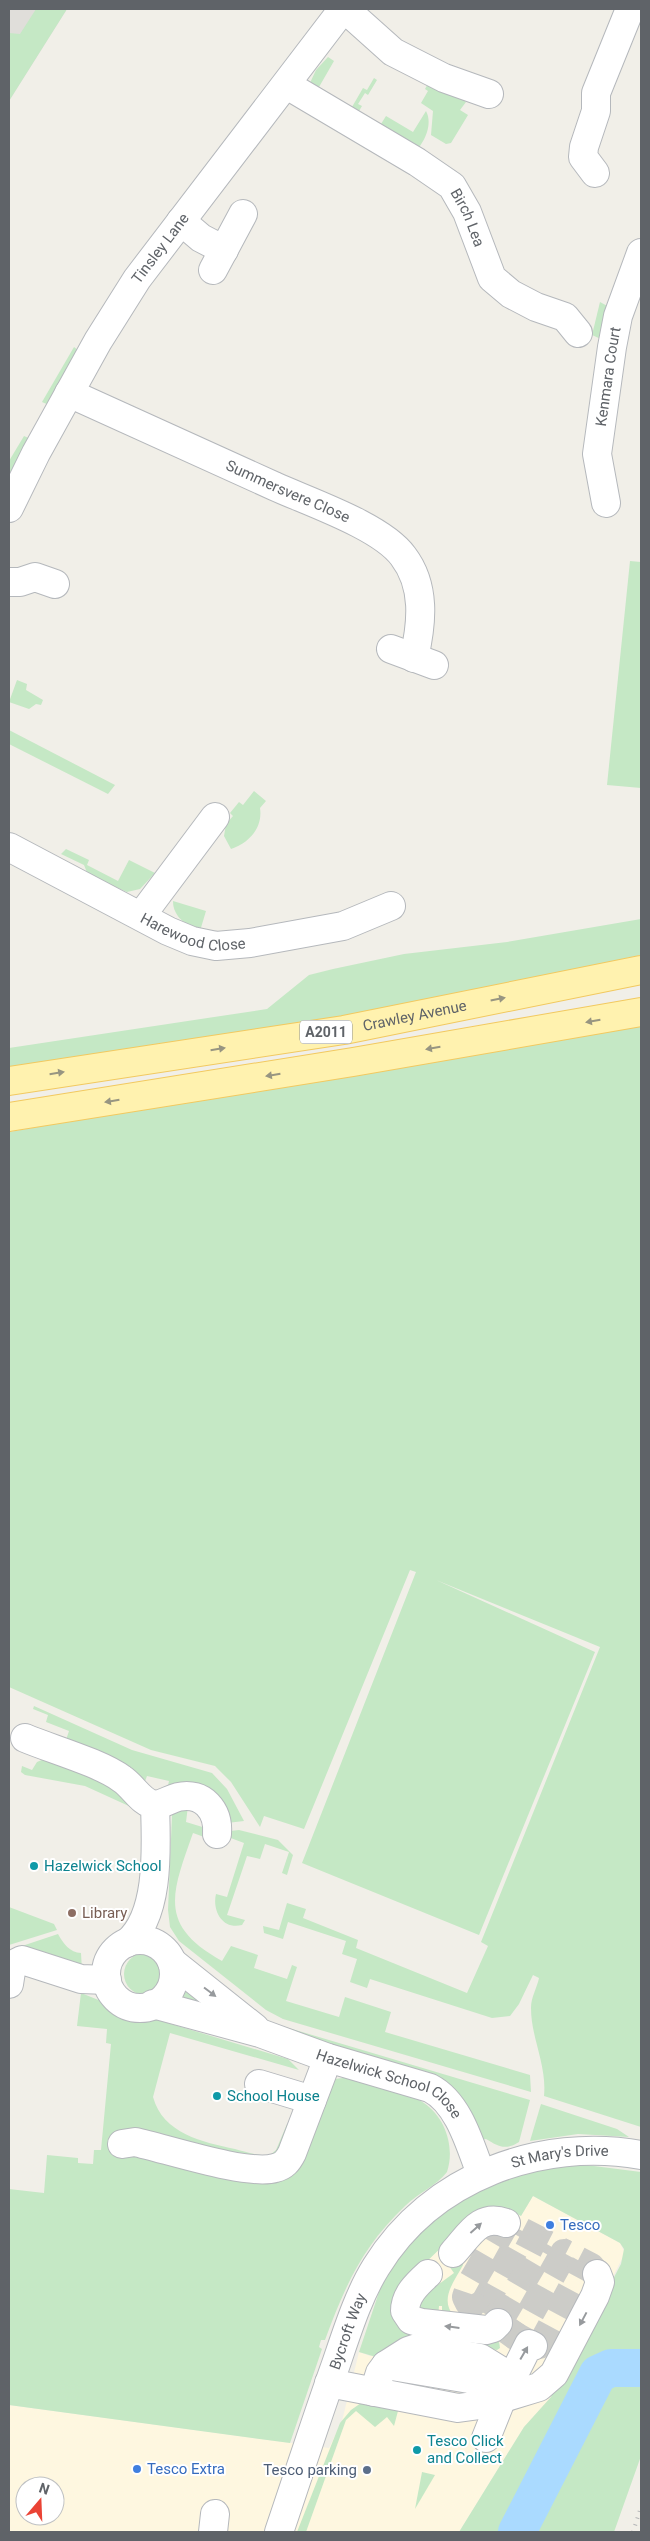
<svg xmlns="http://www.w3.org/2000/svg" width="650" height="2541" font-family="Roboto,sans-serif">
<rect width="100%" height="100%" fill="#f1efe8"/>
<path fill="#fef7e0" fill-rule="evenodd" d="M533,2196L620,2243L625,2253L551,2397L524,2427L459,2532H9V2405L329,2448L342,2421L359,2352L370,2356L387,2350L404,2338L500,2346L499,2342L415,2327L421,2266L448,2241L507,2209L521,2216ZM25,2486H55V2516H25Z"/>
<path fill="#e0deda" d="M9,9H67L9,101Z"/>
<g fill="#c5e8c5">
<path d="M36,9H67L9,101V33L20,34Z"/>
<path d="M328,57L334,61L319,87L352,107L363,88L367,90L374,78L377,80L368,95L365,93L358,104L362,106L359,111L381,124L386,116L413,132L426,111C433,124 425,141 416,151L309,85L316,70Z"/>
<path d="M430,80L466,102L460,110L468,115L451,143L446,144L431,135L433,111L421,103L428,91L425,89Z"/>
<path d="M600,302L611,308L603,340L592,335Z"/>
<path d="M74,347L79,351L51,406L42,402Z"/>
<path d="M24,436L33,440L15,473L9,471V461Z"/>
<path d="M630,561L641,562V788L607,785Z"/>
<path d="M17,680L27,684L26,690L43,700L41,705L36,704L29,709L9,702Z"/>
<path d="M9,730L115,785L108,794L9,744Z"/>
<path d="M254,791L266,801L260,808C263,828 249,843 231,849L224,836L226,824L233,816L230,813L239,802L243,805Z"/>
<path d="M66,849L89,860L87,865L118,881L129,860L155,873L140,889L127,892L88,875L84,865L61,854Z"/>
<path d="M173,901L206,911L200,931C186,925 173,917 173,901Z"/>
<path d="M641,919V955L379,1011L9,1067V1048L267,1009L309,975L333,969L404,954L507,942Z"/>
<path d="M641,1021V2127L544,2096C547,2065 531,2038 531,2008C531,1997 537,1988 539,1978L533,1975L519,2004L510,2016L492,2018L370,1979L367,1988L350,1982L357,1959L342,1954L346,1941L288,1922L283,1939L264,1933L263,1926L279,1930L287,1903L306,1909L303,1918L358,1940L356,1948L467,1993L488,1946L481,1942L600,1647L436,1580L595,1652L479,1935L302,1863L416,1572L410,1570L304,1829L264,1816L260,1827L231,1782L215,1766L151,1750L9,1687V1132Z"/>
<path d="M34,1706L132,1750L212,1773L227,1789L244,1821L227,1823L167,1790L169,1781L147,1776L144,1784L65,1743L69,1731L46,1722L48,1715L33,1709Z"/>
<path d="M44,1759L114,1783L131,1807L85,1786L25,1775L21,1772L22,1766L32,1770L37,1762Z"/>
<path d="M188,1806L186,1822L209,1829L207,1838L193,1833C172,1893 157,1925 222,1961L231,1946L258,1955L254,1968L287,1979L292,1965L297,1967L286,2001L339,2017L345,1997L391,2012L385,2032L530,2075L531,2092L283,2019L266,2010L179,1941L170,1927L168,1910L172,1815L174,1811Z"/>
<path d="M239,1830L278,1840L293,1855L287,1875L282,1873L289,1852L265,1844L260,1859L247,1856L227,1915L245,1920L242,1925C222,1930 212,1910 216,1894L227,1897L244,1843L228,1837L230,1831Z"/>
<path d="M9,1907L54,1924L57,1930L9,1945Z"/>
<path d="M58,1934C63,1943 70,1953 81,1953L82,1971L10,1950Z"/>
<circle cx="145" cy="1974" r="21"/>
<path d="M177,1981L227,2013L167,1998Z"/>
<path d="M81,1993L121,2009L288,2059L299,2070L170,2033L153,2097C163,2134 203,2142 235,2149C246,2152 258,2156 270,2155L276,2150L287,2124L306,2130L329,2081C347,2074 358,2081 377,2086C392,2090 411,2094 424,2103C446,2118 455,2148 447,2172C436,2186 418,2193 405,2206C362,2247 345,2286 325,2340H321L319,2347L322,2349L290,2443L9,2405V2189L44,2193L47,2155L78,2158V2163L93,2164L94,2150H101L111,2044L106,2043L107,2029L77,2026Z"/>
<path d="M282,2026L530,2100L519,2142C505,2151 498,2146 486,2139L477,2140L460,2105L286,2030Z"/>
<path d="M541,2104L617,2129L629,2137L578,2134L530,2141Z"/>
<path d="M586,2165L641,2172V2456L614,2532H459L524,2427L551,2397L621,2264L624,2249L620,2243L533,2196L521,2216L511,2211L448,2241L422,2266L401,2303L499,2342L500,2348L497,2350L404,2338L376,2357L359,2352L382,2283L401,2252L440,2211L528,2168Z"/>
<path d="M462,2260L463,2265C454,2282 439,2299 454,2316L442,2318V2306H439L438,2318L421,2315L416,2301L454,2273L449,2266Z"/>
<path d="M361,2403L398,2411L394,2426L387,2417L375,2427L356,2411L346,2420L306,2532H297L340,2423L351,2410Z"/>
<path d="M422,2472L435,2475L415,2509Z"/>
</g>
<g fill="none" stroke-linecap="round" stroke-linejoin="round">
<path stroke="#aadaff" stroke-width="38" d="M517,2532L598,2374L611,2368H641"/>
<g stroke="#ccccc8" stroke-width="28" stroke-dasharray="28 14" stroke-linecap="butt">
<path d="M480,2311L524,2232"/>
<path d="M498,2323L545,2243"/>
<path d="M517,2337L469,2303L466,2297L470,2285L506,2223L564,2253"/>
<path d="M529,2344L517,2337L564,2253L591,2267L597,2274"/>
<path d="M533,2346L539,2345L544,2340L585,2264"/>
</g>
<defs>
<g id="minor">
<path d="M345,9L393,52L444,78L489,94"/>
<path id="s1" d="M287,85L417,162L452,186L467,212L492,278L511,294L536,307L565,317L578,333"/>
<path d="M595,173L583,157L584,147L596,111V93L630,9"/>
<path d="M181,221L201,238L224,250"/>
<path d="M213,270L243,214"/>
<path id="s2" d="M69,393C138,424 206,455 274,486C309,502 381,526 403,556C426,586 422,623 414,658"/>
<path id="s3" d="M606,503L597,454L612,347L618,316L641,253"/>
<path id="s4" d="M9,508L36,453L98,341L137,279L343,9"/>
<path d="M9,582H20L35,577L55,584"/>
<path d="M391,649L434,665"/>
<path id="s5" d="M9,847L168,931L192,941L216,946L250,943L343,926L391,906"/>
<path d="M141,916L215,817"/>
<path d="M25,1738C51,1749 101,1763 122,1779C134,1787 141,1803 155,1805C156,1844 161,1915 127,1943"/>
<path d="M155,1805C164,1804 170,1799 178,1797C203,1791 219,1811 217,1834"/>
<circle cx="140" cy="1974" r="34"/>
<path d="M172,1962L255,2028"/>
<path d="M9,1984L12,1965L22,1960L81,1979L107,1980"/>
<path id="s6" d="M153,2004L260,2033L328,2058L430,2088C459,2103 470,2145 481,2174"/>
<path d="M259,2084L312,2100"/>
<path d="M122,2144L135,2142C167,2149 248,2176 275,2168C284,2166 288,2161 292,2153L328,2058"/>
<path d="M453,2253C469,2236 479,2213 506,2223"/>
<path d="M428,2274C417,2284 405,2295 405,2311L411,2320L422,2323L486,2330L493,2328L498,2323"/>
<path d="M386,2365L469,2379L481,2383L502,2398"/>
<path d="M329,2383L458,2408L480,2405L539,2387L554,2374L595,2296L600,2282L597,2274"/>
<path d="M374,2392L380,2373L386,2365L408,2351L420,2347L480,2358L511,2377"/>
<path d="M486,2438L502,2398L529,2344L533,2346"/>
<path d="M213,2532L215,2514"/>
<path id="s7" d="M279,2532C298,2476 316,2420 336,2364C347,2332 358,2296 376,2267C431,2177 541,2137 641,2155"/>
</g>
<g id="major">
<path id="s8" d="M9,1081L344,1030L641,970"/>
<path d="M9,1117L353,1062L641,1012"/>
</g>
</defs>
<use href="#minor" stroke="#b5b8bc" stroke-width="30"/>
<use href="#major" stroke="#f2c960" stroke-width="30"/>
<use href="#minor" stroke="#fff" stroke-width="28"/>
<use href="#major" stroke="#fff2af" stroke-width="28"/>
<path stroke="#b6b7b8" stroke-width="4" stroke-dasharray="1 6" stroke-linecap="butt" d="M633,2532L641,2507"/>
</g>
<defs><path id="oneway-solid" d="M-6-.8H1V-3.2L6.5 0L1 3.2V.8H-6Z" transform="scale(1.25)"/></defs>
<g fill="#979581">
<use href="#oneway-solid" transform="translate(498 999) rotate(-11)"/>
<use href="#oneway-solid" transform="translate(593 1021) rotate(170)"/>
<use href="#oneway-solid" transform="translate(433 1048) rotate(170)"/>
<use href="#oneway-solid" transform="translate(218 1049) rotate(-9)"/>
<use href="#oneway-solid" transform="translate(57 1073) rotate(-9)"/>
<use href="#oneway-solid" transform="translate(273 1075) rotate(171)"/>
<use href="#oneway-solid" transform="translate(112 1101) rotate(171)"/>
</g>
<g fill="#979a9d">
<use href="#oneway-solid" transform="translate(210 1992) rotate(37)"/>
<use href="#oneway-solid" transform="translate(476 2228) rotate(-42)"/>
<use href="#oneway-solid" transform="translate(583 2319) rotate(118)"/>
<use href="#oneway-solid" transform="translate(452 2327) rotate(-173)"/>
<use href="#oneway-solid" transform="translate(524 2353) rotate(-60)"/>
</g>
<g fill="#0f9aa8" stroke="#fff" stroke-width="2">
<circle cx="34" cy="1866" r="5"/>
<circle cx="217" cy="2096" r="5"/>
<circle cx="417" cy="2450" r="5"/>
</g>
<circle fill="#8d6e63" stroke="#fff" stroke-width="2" cx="72" cy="1913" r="5"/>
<g fill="#3f7fe0" stroke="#fff" stroke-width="2">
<circle cx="550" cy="2225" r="5"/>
<circle cx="137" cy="2469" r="5"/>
</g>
<circle fill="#5c6f8a" stroke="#fff" stroke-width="2" cx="367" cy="2470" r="5"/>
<g text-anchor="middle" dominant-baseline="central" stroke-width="4" stroke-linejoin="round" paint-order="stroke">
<rect fill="#fff" stroke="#8f9295" stroke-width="1" x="300" y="1020.5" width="52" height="23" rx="4"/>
<g font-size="14" font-weight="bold" fill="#5f6368">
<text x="326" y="1032">A2011</text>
</g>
<g font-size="15" fill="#5f6368" stroke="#fff">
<text stroke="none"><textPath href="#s1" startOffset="229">Birch Lea</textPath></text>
<text stroke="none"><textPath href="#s4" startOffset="301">Tinsley Lane</textPath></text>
<text stroke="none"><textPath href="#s3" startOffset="128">Kenmara Court</textPath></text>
<text stroke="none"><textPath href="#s2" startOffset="240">Summersvere Close</textPath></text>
<text stroke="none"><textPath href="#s5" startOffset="205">Harewood Close</textPath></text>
<text stroke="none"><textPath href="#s8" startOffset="411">Crawley Avenue</textPath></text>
<text stroke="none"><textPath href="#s6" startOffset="251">Hazelwick School Close</textPath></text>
<text stroke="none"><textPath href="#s7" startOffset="506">St Mary's Drive</textPath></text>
<text stroke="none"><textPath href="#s7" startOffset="212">Bycroft Way</textPath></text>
</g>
<g font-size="15" fill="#0d838f" stroke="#fff" text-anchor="start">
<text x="44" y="1866">Hazelwick School</text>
<text x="227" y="2096">School House</text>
<text x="427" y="2441">Tesco Click<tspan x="427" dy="17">and Collect</tspan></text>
</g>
<g font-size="15" fill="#785e54" stroke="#fff" text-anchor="start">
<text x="82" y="1913">Library</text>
</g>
<g font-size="15" fill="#366cbe" stroke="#fff" text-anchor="start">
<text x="560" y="2225">Tesco</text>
<text x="147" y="2469">Tesco Extra</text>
</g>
<g font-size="15" fill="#4e5e75" stroke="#fff" text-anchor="end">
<text x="357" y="2470">Tesco parking</text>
</g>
</g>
<rect width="650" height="2541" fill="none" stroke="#5f6368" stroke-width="20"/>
<g transform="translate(40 2501) rotate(19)"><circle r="24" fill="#ffffff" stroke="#bfc1c3"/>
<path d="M0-4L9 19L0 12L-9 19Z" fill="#ea4335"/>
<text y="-8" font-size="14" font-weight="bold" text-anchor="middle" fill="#5f6368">N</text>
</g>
</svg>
